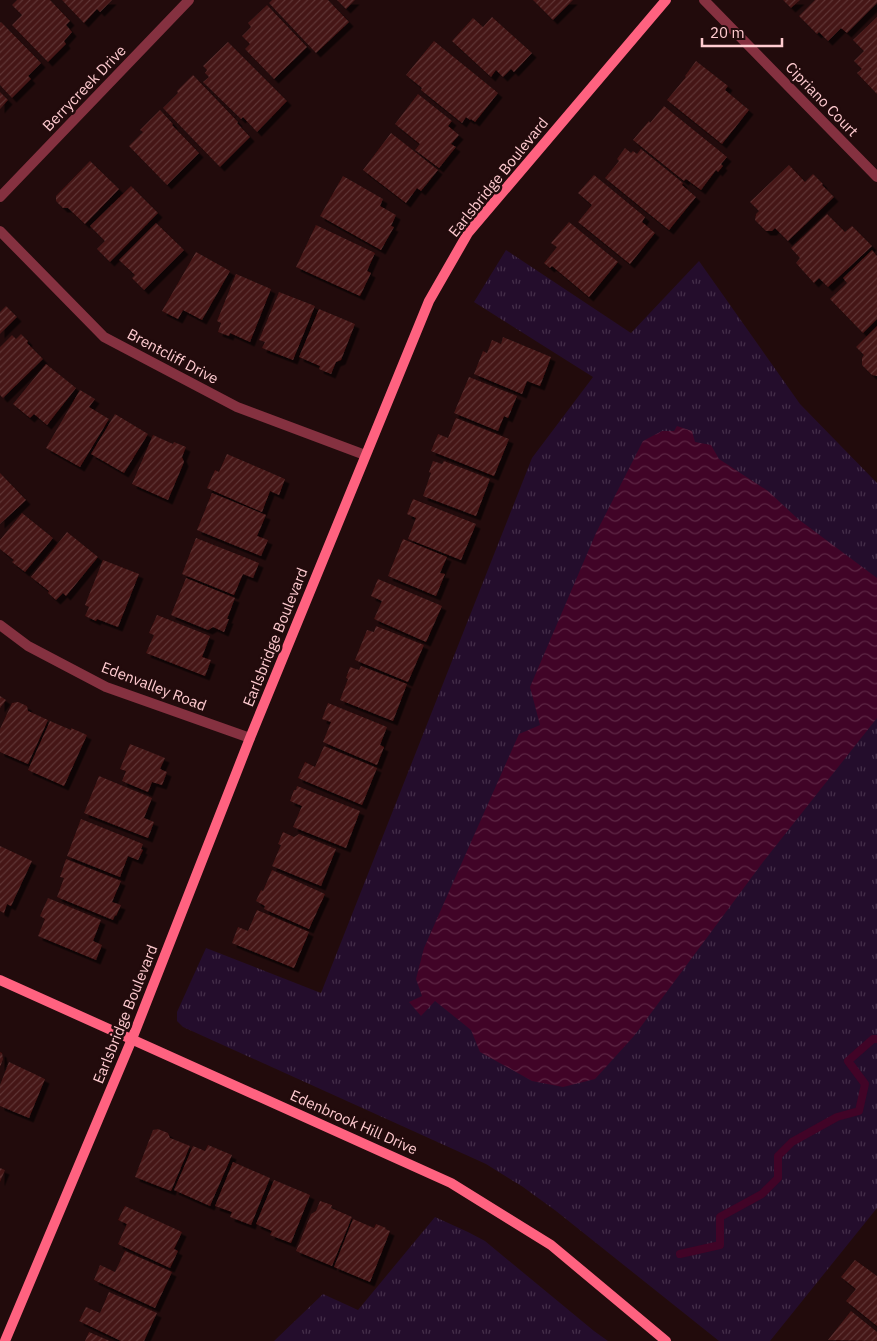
<svg xmlns="http://www.w3.org/2000/svg" width="877" height="1341" font-family="'IBM Plex Sans',sans-serif">
<defs>
<pattern id="grass-tufts" width="24" height="20" patternUnits="userSpaceOnUse" patternTransform="scale(1.25)"><rect width="24" height="20" fill="#240d2c"/><path d="M3 7l-1-3M5 7V3M7 7l1-3M15 17l-1-3M17 17v-4M19 17l1-3" fill="none" stroke="#452f4a"/></pattern>
<pattern id="water-waves" width="16" height="10" patternUnits="userSpaceOnUse" patternTransform="scale(1.25)"><rect width="16" height="10" fill="#410427"/><path d="M0 5q4-4 8 0t8 0" fill="none" stroke="#5e2745"/></pattern>
<pattern id="building-hatch" width="6" height="6" patternUnits="userSpaceOnUse" patternTransform="scale(1.25)"><rect width="6" height="6" fill="#441515"/><path d="M-1 1l2-2M0 6l6-6M5 7l2-2" fill="none" stroke="#603636"/></pattern>
<filter id="shadow"><feDropShadow dx="4.5" dy="4.5" stdDeviation="0" flood-color="#0009"/></filter>
</defs>
<rect width="100%" height="100%" fill="#220b0c"/>
<g fill="url(#grass-tufts)">
<path d="M506,250L631,333L699,261L800,404L877,483V1208L770,1341H719L556,1211L523,1187L486,1164L183,1027L177,1021V1012L206,948L321,993L532,458L593,377L474,302Z"/>
<path d="M435,1217L468,1232L485,1241L594,1331L608,1341H274L323,1294L358,1310Z"/>
</g>
<path fill="url(#water-waves)" d="M677,426L692,431L695,442L711,445L719,459L768,491L798,519L877,578V718L763,862L634,1036L595,1079L563,1087L532,1081L480,1052L471,1030L435,1001L421,1016L409,1002L422,996L416,979L424,948L519,734L540,725L530,687L596,533L643,441L662,431H674Z"/>
<g fill="none" stroke-linecap="round" stroke-linejoin="round">
<path stroke="#410427" stroke-width="8" d="M680,1254L720,1245V1217L762,1194L778,1178V1156L792,1142L837,1117L859,1111L865,1084L848,1061L873,1039H877"/>
</g>
<g fill="url(#building-hatch)" filter="url(#shadow)">
<path d="M17,0H50L70,21L66,25L72,32L64,41L66,44L48,62L12,25L22,15L12,5Z"/>
<path d="M62,0H112L100,12L97,9L84,23Z"/>
<path d="M272,0H328L349,22L316,53L269,3Z"/>
<path d="M337,0H355L346,9Z"/>
<path d="M533,0H573L553,20Z"/>
<path d="M783,0H800L791,8Z"/>
<path d="M815,0H877V3L847,33L841,28L828,41L819,32L817,34L799,16Z"/>
<path d="M267,5L307,47L274,79L245,49L250,44L242,36L251,27L248,23Z"/>
<path d="M492,17L532,53L514,72L511,69L503,77L496,70L491,77L452,41L473,18L483,27Z"/>
<path d="M877,17V94L857,73L862,69L854,61L864,51L853,40Z"/>
<path d="M1,22L41,63L28,76L31,79L12,98L0,85V23Z"/>
<path d="M434,41L498,93L475,122L471,119L470,120L466,117L462,123L421,90L422,88L406,75Z"/>
<path d="M228,42L287,101L257,132L243,117L241,119L203,82L209,77L205,73L207,70L203,66Z"/>
<path d="M696,61L728,86L725,90L749,110L722,144L667,100L686,77L685,76Z"/>
<path d="M193,75L238,122L237,123L250,137L220,167L163,108L178,93L177,91Z"/>
<path d="M0,92L8,100L0,109Z"/>
<path d="M418,94L452,121L448,126L459,135L451,144L456,147L439,168L415,150L420,144L395,124Z"/>
<path d="M664,106L727,157L721,164L723,166L718,172L716,170L701,190L686,179L684,181L633,140L649,121L650,123Z"/>
<path d="M160,110L173,124L172,125L199,153L167,185L129,146L143,132L140,130Z"/>
<path d="M391,133L438,170L421,191L417,188L406,203L363,170Z"/>
<path d="M625,148L631,153L633,151L637,154L641,149L683,183L682,185L696,197L669,230L605,178L619,161L617,159Z"/>
<path d="M90,161L119,189L85,224L68,208H63L56,201V196Z"/>
<path d="M789,165L805,182L813,174L823,184L822,185L834,197L788,241L775,228L772,231H766L755,220L756,214L759,211L750,202Z"/>
<path d="M594,175L645,217L642,222L655,233L630,264L578,222L592,205L578,193Z"/>
<path d="M343,176L383,199L380,206L396,215L391,226L394,227L381,250L320,216Z"/>
<path d="M131,186L158,213L110,262L97,249L105,241L90,226Z"/>
<path d="M827,214L845,232L852,226L872,246L828,287L819,278L814,283L796,263L800,258L791,248Z"/>
<path d="M569,222L618,262L589,297L552,266L550,268L544,263L557,247L551,243Z"/>
<path d="M156,223L184,250L144,290L132,278L135,275L119,260Z"/>
<path d="M316,225L375,253L367,271L371,273L360,296L296,267Z"/>
<path d="M872,250L877,256V319L863,333L830,299L847,283L843,278Z"/>
<path d="M196,252L230,271L202,320L183,310L178,319L162,311Z"/>
<path d="M236,274L271,289L250,342L230,333L229,336L218,332L221,323L217,321Z"/>
<path d="M279,292L315,306L293,360L262,348L265,342L259,340Z"/>
<path d="M6,306L17,317L0,334V312Z"/>
<path d="M319,309L355,324L341,360L336,362L331,374L319,369L320,366L299,357Z"/>
<path d="M877,326V376L872,375L862,365V358L864,355L856,347Z"/>
<path d="M21,334L28,341L27,343L43,359L3,398L0,395V347L12,335L16,339Z"/>
<path d="M503,337L551,357L540,386L527,381L522,394L474,374L483,351L487,353L492,340L501,344Z"/>
<path d="M46,364L76,388L47,425L34,414L30,418L13,404Z"/>
<path d="M469,377L517,396L508,418L504,416L498,431L454,413Z"/>
<path d="M80,390L95,399L89,407L109,419L80,467L46,448Z"/>
<path d="M115,414L148,434L124,473L91,454Z"/>
<path d="M456,418L509,439L494,476L431,451L438,434L448,438Z"/>
<path d="M153,435L173,444L174,442L186,447L182,457L184,462L168,500L132,484Z"/>
<path d="M227,454L285,479L279,495L270,491L262,512L207,488L215,470L219,472Z"/>
<path d="M433,461L442,464L444,461L490,479L476,516L423,496L431,473L429,472Z"/>
<path d="M0,473L26,500L0,524Z"/>
<path d="M212,493L266,515L257,536L268,540L261,556L197,530Z"/>
<path d="M413,499L476,524L461,560L408,539L416,518L407,514Z"/>
<path d="M22,513L53,538L25,572L12,562L14,560L0,549V540Z"/>
<path d="M67,532L98,557L66,596L63,593L56,600L48,593L49,591L31,577Z"/>
<path d="M196,538L259,563L253,578L243,574L234,595L182,574Z"/>
<path d="M403,539L447,557L440,573L445,574L436,596L388,576Z"/>
<path d="M103,560L139,574L118,627L97,619L96,621L85,616L89,607L85,605Z"/>
<path d="M186,578L235,598L227,619H229L224,632L213,627L208,630L171,615Z"/>
<path d="M378,579L442,606L426,642L374,619L382,601L371,596Z"/>
<path d="M157,615L210,636L202,657L211,660L205,676L146,653L154,635L149,633Z"/>
<path d="M376,626L424,645L408,682L355,660L367,630L374,632Z"/>
<path d="M361,666L407,684L393,721L340,700L348,679L346,678L350,667L359,670Z"/>
<path d="M0,696L6,700L0,708Z"/>
<path d="M18,702L27,706L28,711L48,720L28,764L0,752V729L12,703Z"/>
<path d="M328,703L387,727L380,745L384,747L377,765L323,742L331,722L322,719Z"/>
<path d="M50,721L71,730V728L87,735L64,786L28,770Z"/>
<path d="M130,744L165,758L160,769L167,772L162,785L152,782L148,792L122,781L126,771L120,769Z"/>
<path d="M324,746L377,768L362,805L298,778L305,762L315,767Z"/>
<path d="M99,776L152,798L144,818L154,822L148,838L84,813Z"/>
<path d="M297,786L360,811L346,848L293,827L302,806L290,801L294,790H296Z"/>
<path d="M81,819L143,844L141,849L143,850L138,860L128,856L120,877L67,856Z"/>
<path d="M283,832L294,837L299,834L336,849L321,886L272,866L281,845L278,844Z"/>
<path d="M0,846L32,861L11,906L7,904L4,913L0,911Z"/>
<path d="M66,859L121,881L112,902L121,905L116,916L115,915L113,920L57,897L64,878L60,877Z"/>
<path d="M272,870L325,894L309,929L264,909L265,906L256,901L261,890L263,891Z"/>
<path d="M48,898L101,920L93,941L102,945L96,960L38,936L45,919L40,916Z"/>
<path d="M257,910L309,932L294,968L232,943L238,927L248,931Z"/>
<path d="M0,1052L2,1053L3,1059L0,1067Z"/>
<path d="M9,1062L45,1079L29,1118L0,1106V1085Z"/>
<path d="M158,1129L168,1133L170,1138L190,1146L171,1191L135,1177L153,1130Z"/>
<path d="M208,1145L232,1155L210,1206L174,1190L193,1146L205,1151Z"/>
<path d="M233,1162L270,1178L251,1225L230,1217L232,1212L215,1206Z"/>
<path d="M0,1168L5,1170L0,1182Z"/>
<path d="M274,1180L310,1195L291,1243L270,1235L272,1231L256,1224Z"/>
<path d="M320,1201L332,1205L331,1208L352,1217L332,1266L296,1251L311,1214L316,1211Z"/>
<path d="M125,1206L182,1232L174,1249L178,1251L170,1268L118,1244L127,1224L118,1220Z"/>
<path d="M353,1219L374,1228L376,1224L386,1228L385,1229L390,1231L370,1282L334,1267Z"/>
<path d="M125,1251L172,1272L155,1308L94,1280L100,1265L115,1272Z"/>
<path d="M855,1260L877,1276V1326L846,1301L856,1289L841,1277Z"/>
<path d="M109,1292L157,1313L144,1341H121L79,1321L86,1307L100,1313Z"/>
<path d="M851,1311L877,1332V1341L828,1340Z"/>
<path d="M89,1332L110,1341H85Z"/>
</g>
<g fill="none" stroke-linecap="round" stroke-linejoin="round">
<g stroke="#853140" stroke-width="10">
<path d="M704,0L877,177"/>
<path d="M0,197L189,0"/>
<path d="M0,231L104,337L237,407L365,455"/>
<path d="M0,625L28,646L106,687L250,738"/>
</g>
<g stroke="#ff6280" stroke-width="10">
<path d="M0,980L451,1183L551,1245L666,1341"/>
<path d="M5,1341L132,1039L250,738L429,301L468,233L666,0"/>
</g>
</g>
<g text-anchor="middle" dominant-baseline="central" stroke-width="5" stroke-linejoin="round" paint-order="stroke">
<g font-size="15" fill="#ffcbd0" stroke="#220b0c">
<text transform="translate(84 88) rotate(-46)">Berrycreek Drive</text>
<text transform="translate(822 99) rotate(46)">Cipriano Court</text>
<text transform="translate(498 177) rotate(-51)">Earlsbridge Boulevard</text>
<text transform="translate(173 356) rotate(28)">Brentcliff Drive</text>
<text transform="translate(275 637) rotate(-68)">Earlsbridge Boulevard</text>
<text transform="translate(154 686) rotate(21)">Edenvalley Road</text>
<text transform="translate(125 1014) rotate(-68)">Earlsbridge Boulevard</text>
<text transform="translate(354 1122) rotate(24)">Edenbrook Hill Drive</text>
</g>
</g>
<path d="M702 38v8h80v-8" fill="none" stroke="#ffcbd0" stroke-width="2.5"/>
<text x="710" y="38" font-size="15" fill="#ffcbd0" stroke="#220b0c" stroke-width="4" paint-order="stroke">20 m</text>
</svg>
